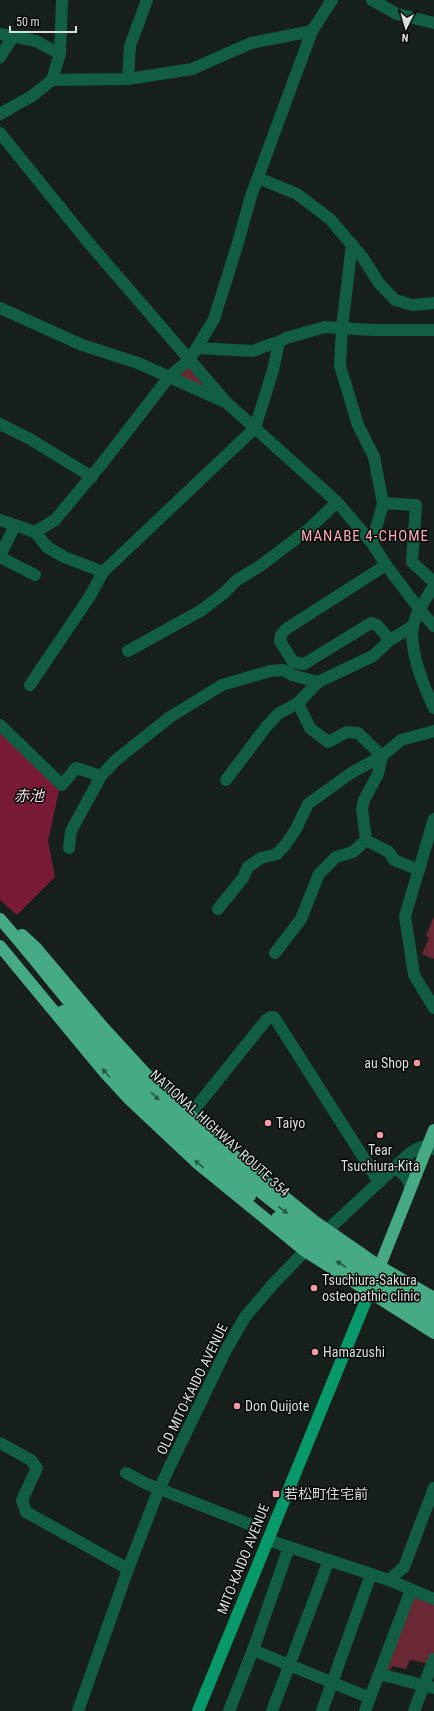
<svg xmlns="http://www.w3.org/2000/svg" width="434" height="1711" font-family="'Roboto Condensed','Noto Sans JP',sans-serif">
<rect width="100%" height="100%" fill="#17201b"/>
<g fill="#6a2835">
<path d="M189,362L220,398L173,376Z"/>
<path d="M434,916V959L422,954L429,938L426,936Z"/>
<path d="M412,1592L434,1601V1653L430,1664L410,1660L406,1669L392,1666L390,1671L382,1673Z"/>
</g>
<path fill="#791b34" d="M0,727L60,786L48,841L55,877L17,915L0,900Z"/>
<g fill="none" stroke-linecap="round" stroke-linejoin="round">
<g stroke="#115e43" stroke-width="12">
<path d="M372,0L397,14L434,23"/>
<path d="M0,34L36,41L60,54"/>
<path d="M0,57L13,37"/>
<path d="M128,79L130,46L147,0"/>
<path d="M52,80L60,54L62,0"/>
<path d="M0,114L32,96L52,80L128,79L192,69L251,43L312,31"/>
<path d="M0,133L88,242L226,402L337,502L372,543L386,565L420,610L434,626"/>
<path d="M258,178L297,194L330,219L363,258L379,283L395,300L413,305L434,303"/>
<path d="M352,244L342,328L340,366L358,425L374,457L383,503L372,543"/>
<path d="M0,308L82,345L138,363L223,401"/>
<path d="M197,348L253,351L271,344L279,342L286,338L325,327L373,330H434"/>
<path d="M0,424L30,439L92,477"/>
<path d="M383,503L416,505L412,562L434,582"/>
<path d="M0,520L35,532L47,547L64,557L103,572"/>
<path d="M35,532L55,520L104,461L169,377L190,359L214,319L237,246L251,196L312,31L332,0"/>
<path d="M0,556L15,525"/>
<path d="M0,557L35,575"/>
<path d="M386,565L286,629L281,635L280,641L293,662L304,664L371,623L377,625L390,640"/>
<path d="M434,585C427,598 415,613 413,627C409,650 424,687 434,708"/>
<path d="M128,651L202,610L224,593L237,580L260,566L309,529L337,502"/>
<path d="M30,685L90,596L103,572L255,428L273,370L279,342"/>
<path d="M298,703L310,728L328,742L347,732L358,733L382,756L378,774L364,800L362,809L366,840L389,852L394,860L419,870"/>
<path d="M0,725L62,785L76,768L101,776"/>
<path d="M226,780L266,727L278,714L298,703L318,682"/>
<path d="M434,819L405,916L414,975L434,1008"/>
<path d="M69,848L71,831L101,776L116,760L170,717L222,685L270,671L283,670L292,675L318,682L373,656L390,640L413,626"/>
<path d="M218,909L243,878L248,867L261,858L277,854L286,844L296,829L308,804L351,773L382,756L401,740L434,731"/>
<path d="M275,953L301,919L319,874L336,857L353,852L366,840"/>
<path d="M189,1116L267,1019L271,1017H274L379,1182"/>
<path d="M394,1169C404,1173 409,1178 410,1189"/>
<path d="M0,1443L31,1460L37,1468L22,1500L26,1512L128,1569"/>
<path d="M126,1473L147,1484L249,1524"/>
<path d="M268,1540L389,1580L434,1599"/>
<path d="M389,1580L404,1567L434,1488"/>
<path d="M253,1650L370,1698"/>
<path d="M379,1674L434,1688"/>
<path d="M78,1711L128,1569L159,1489L226,1350L245,1317L274,1283L305,1251L409,1154C418,1148 424,1144 434,1149"/>
<path d="M229,1711L253,1650L289,1547"/>
<path d="M272,1711L329,1560"/>
<path d="M322,1711L371,1574"/>
<path d="M365,1711L411,1590"/>
<path d="M414,1711L434,1659"/>
</g>
<path stroke="#07996c" stroke-width="12" d="M198,1711L369,1293"/>
<g stroke="#46ab82" stroke-width="12">
<path d="M0,919C38,962 72,1009 112,1051C163,1106 222,1163 282,1209C330,1246 382,1278 434,1309"/>
<path d="M22,935L36,948L102,1026L147,1075L227,1150L314,1221L379,1266L434,1298"/>
<path d="M0,946L105,1073L130,1100L196,1162L305,1251L434,1333"/>
<path d="M63,1011C120,1079 182,1141 250,1196"/>
<path d="M277,1218L322,1251L434,1322"/>
<path d="M377,1273L434,1130"/>
</g>
</g>
<defs><path id="oneway-solid" d="M-6-.8H1V-3.2L6.5 0L1 3.2V.8H-6Z"/></defs>
<g fill="#265a44">
<use href="#oneway-solid" transform="translate(106 1073) rotate(-132)"/>
<use href="#oneway-solid" transform="translate(155 1096) rotate(45)"/>
<use href="#oneway-solid" transform="translate(199 1164) rotate(-140)"/>
<use href="#oneway-solid" transform="translate(283 1210) rotate(38)"/>
<use href="#oneway-solid" transform="translate(341 1264) rotate(-147)"/>
</g>
<g fill="#f39aa7" stroke="#060907" stroke-width="1.5">
<circle cx="417" cy="1063" r="4"/>
<circle cx="268" cy="1123" r="4"/>
<circle cx="380" cy="1135" r="4"/>
<circle cx="314" cy="1288" r="4"/>
<circle cx="315" cy="1352" r="4"/>
<circle cx="237" cy="1406" r="4"/>
<rect x="272" y="1490" width="8" height="8" rx="2"/>
</g>
<g text-anchor="middle" dominant-baseline="central" stroke-width="3" stroke-linejoin="round" paint-order="stroke">
<g font-size="14" fill="#d8dedb" stroke="#060907" text-anchor="start">
<text x="409" y="1063" text-anchor="end">au Shop</text>
<text x="276" y="1123">Taiyo</text>
<text x="380" y="1150" text-anchor="middle">Tear<tspan x="380" dy="16">Tsuchiura-Kita</tspan></text>
<text x="322" y="1280">Tsuchiura-Sakura<tspan x="322" dy="16">osteopathic clinic</tspan></text>
<text x="323" y="1352">Hamazushi</text>
<text x="245" y="1406">Don Quijote</text>
<text x="284" y="1494">若松町住宅前</text>
</g>
<g font-size="14" fill="#d8dedb" stroke="#060907">
<text transform="translate(220 1133) rotate(42)">NATIONAL HIGHWAY ROUTE 354</text>
<text transform="translate(192 1389) rotate(-64)">OLD MITO-KAIDO AVENUE</text>
<text transform="translate(243 1559) rotate(-68)">MITO-KAIDO AVENUE</text>
</g>
<g font-size="15" letter-spacing="1" fill="#fda8b4" stroke="#060907">
<text x="365" y="536">MANABE 4-CHOME</text>
</g>
<g font-size="15" font-style="italic" fill="#f7dbde" stroke="#060907">
<text x="29" y="796">赤池</text>
</g>
</g>
<g transform="translate(406 28) rotate(185)" stroke="#060907" stroke-width="3" paint-order="stroke">
<path d="M0-3L7 15L0 10L-7 15Z" fill="#d8dedb"/>
<text y="-6" font-size="11" font-weight="bold" text-anchor="middle" fill="#d8dedb">N</text>
</g>
<path d="M10 26v6h66v-6" fill="none" stroke="#d8dedb" stroke-width="2"/>
<text x="16" y="26" font-size="12" fill="#d8dedb" stroke="#060907" stroke-width="3" paint-order="stroke">50 m</text>
</svg>
